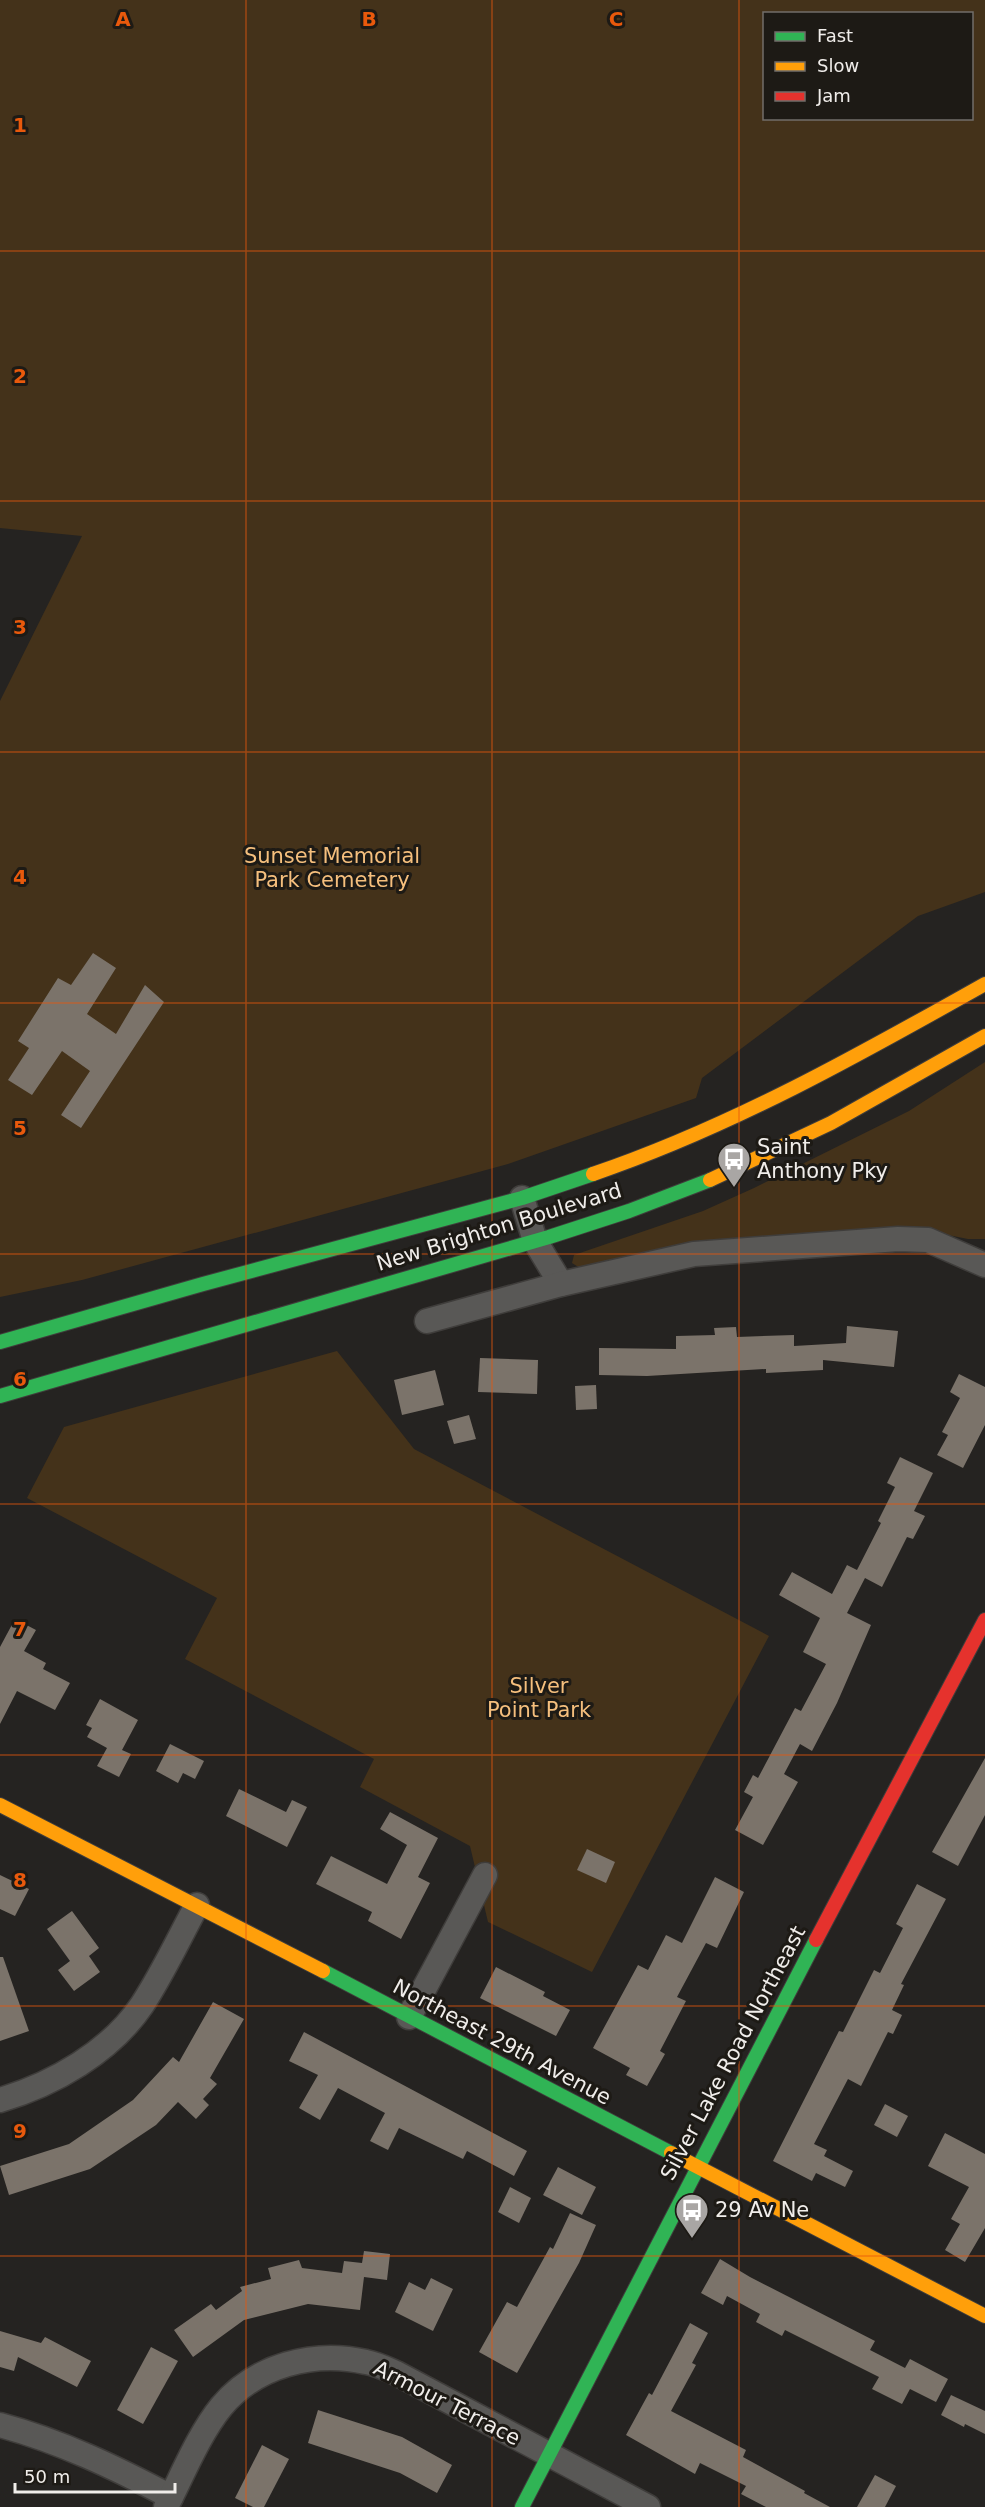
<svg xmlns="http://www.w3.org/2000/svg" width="985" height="2507" font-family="'DejaVu Sans',sans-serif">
<rect width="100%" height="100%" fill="#252321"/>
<g fill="#44321a" fill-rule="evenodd">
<path d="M0,0H985V892L918,916L702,1078L696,1098L508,1164L82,1280L0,1297V701L82,536L0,528ZM764,14H972V118H764Z"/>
<path d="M985,1062V1239H968L913,1228L755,1238L652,1250L580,1268L572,1263L574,1255L703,1211L754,1188L909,1111Z"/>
<path d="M337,1351L414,1449L769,1636L592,1972L488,1922L470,1846L360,1787L374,1759L185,1659L217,1598L27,1498L64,1427Z"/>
</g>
<g fill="#7b736a">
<path d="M93,953L116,968L87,1014L116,1034L145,985L164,1002L81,1128L61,1115L90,1071L62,1051L32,1095L8,1080L29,1048L18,1041L58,978L71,985Z"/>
<path d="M847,1326L898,1331L894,1367L823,1360V1370L766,1373V1369L647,1376L599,1375V1348L676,1349V1336L715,1335L714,1328L736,1327L737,1337L794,1335V1346L846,1343Z"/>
<path d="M480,1358L538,1360L537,1394L478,1392Z"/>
<path d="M435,1370L444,1405L402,1415L394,1380Z"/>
<path d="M959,1374L985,1387V1425L963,1468L937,1455L948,1435L942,1432L960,1398L950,1392Z"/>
<path d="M596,1385L597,1409L576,1410L575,1386Z"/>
<path d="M469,1415L476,1439L454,1444L447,1421Z"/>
<path d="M900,1457L933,1473L914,1511L925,1516L913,1539L907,1537L882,1587L865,1578L847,1613L871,1625L837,1703L812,1751L800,1744L784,1774L798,1782L763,1845L735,1830L753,1797L744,1792L753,1775L758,1778L795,1708L801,1711L826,1664L803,1652L820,1618L779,1595L792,1572L832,1594L847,1565L857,1570L881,1523L878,1521L895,1487L887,1483Z"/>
<path d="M15,1619L36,1630L24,1651L46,1663L43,1669L70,1683L55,1710L17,1691L0,1724V1647Z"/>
<path d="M100,1699L138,1720L122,1750L131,1754L119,1777L97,1766L107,1748L87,1737L92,1728L86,1725Z"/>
<path d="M170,1744L204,1761L195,1779L183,1773L178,1783L156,1771Z"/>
<path d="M985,1758V1815L958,1866L932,1852Z"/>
<path d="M239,1789L286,1812L292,1800L307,1807L287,1847L226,1816Z"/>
<path d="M390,1812L438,1838L418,1877L430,1883L401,1939L368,1921L372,1912L316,1884L331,1856L387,1884L407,1845L380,1829Z"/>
<path d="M587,1849L615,1862L606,1883L577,1870Z"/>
<path d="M0,1875L29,1889L15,1916L0,1909Z"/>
<path d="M715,1877L744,1892L717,1948L706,1943L677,1997L686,2001L660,2051L665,2054L647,2086L626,2075L630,2068L593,2048L638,1965L648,1970L666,1935L682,1943Z"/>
<path d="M917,1884L946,1899L901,1984L904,1985L892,2010L902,2015L893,2034L888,2032L861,2086L848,2079L814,2144L827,2150L824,2156L853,2171L845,2187L816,2173L812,2181L773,2161L839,2031L843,2032L874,1970L880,1973L903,1928L896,1924Z"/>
<path d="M72,1911L99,1948L89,1956L100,1972L74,1991L58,1970L70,1961L47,1929Z"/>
<path d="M0,1957H3L29,2031L0,2041Z"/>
<path d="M496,1967L545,1992L543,1996L570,2010L556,2036L480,1998Z"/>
<path d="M213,2002L244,2019L210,2078L217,2084L203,2099L209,2105L196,2119L178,2102L156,2125L90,2169L9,2195L0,2166L69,2144L133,2100L173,2057L179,2062Z"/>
<path d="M304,2032L527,2151L514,2176L467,2151L463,2159L399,2128L388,2150L370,2141L385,2113L338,2088L320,2120L299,2108L318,2075L289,2061Z"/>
<path d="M885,2104L908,2116L897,2137L874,2125Z"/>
<path d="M945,2133L985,2154V2228L965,2262L945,2250L960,2224L951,2219L969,2187L928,2166Z"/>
<path d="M558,2167L596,2187L582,2215L543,2195Z"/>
<path d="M510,2187L531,2198L519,2223L498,2212Z"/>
<path d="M570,2213L596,2225L579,2263L517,2373L479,2352L507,2302L517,2307L550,2247L553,2249Z"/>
<path d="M364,2251L390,2254L387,2280L364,2277L360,2310L308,2304L244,2320L193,2357L174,2330L211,2304L216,2310L242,2291L240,2287L271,2279L268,2268L299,2260L302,2268L342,2273L344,2261L362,2263Z"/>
<path d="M720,2259L750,2277L875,2341L870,2350L905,2368L910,2359L948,2379L936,2402L910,2389L902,2404L872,2389L879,2377L785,2330L782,2336L756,2322L760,2314L727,2296L723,2305L701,2293Z"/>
<path d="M431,2278L453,2289L433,2331L395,2312L409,2282L425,2290Z"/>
<path d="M690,2323L708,2333L692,2363L696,2365L671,2411L746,2450L743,2457L805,2491L804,2493L830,2507H766L741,2494L746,2486L700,2463L695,2474L626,2435L649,2393L652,2395Z"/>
<path d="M0,2331L41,2343L45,2337L91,2361L77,2387L18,2357L14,2371L0,2367Z"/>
<path d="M151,2347L178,2361L143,2424L117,2410Z"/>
<path d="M951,2395L985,2411V2434L965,2424L964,2427L941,2415Z"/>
<path d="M318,2410L402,2437L452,2465L437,2493L400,2473L308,2443Z"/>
<path d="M262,2445L289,2459L264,2507H253L235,2498Z"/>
<path d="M875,2475L896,2486L885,2507H857Z"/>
</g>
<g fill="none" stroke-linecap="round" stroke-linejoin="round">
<defs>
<g id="street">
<path d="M522,1198L535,1241L561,1284"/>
<path d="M427,1321L561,1284L694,1254L898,1239L928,1240L985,1265"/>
<path d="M409,2017L485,1875"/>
<path d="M0,2100C54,2084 110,2052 142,2005C163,1973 179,1938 197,1905"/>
<path d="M0,2425C60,2441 116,2468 171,2497"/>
<path d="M166,2507C182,2476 199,2434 221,2407C256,2365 314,2350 366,2362C377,2364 387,2369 396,2373L648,2507"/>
</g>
<g id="fast">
<path d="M0,1342L203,1284L522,1198L593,1174"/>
<path d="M0,1396L549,1237L629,1211L710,1180"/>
<path d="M323,1971L671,2153"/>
<path d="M522,2507L816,1940"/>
</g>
<g id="slow">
<path d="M593,1174C731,1127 859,1055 985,984"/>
<path d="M710,1180L831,1123L985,1036"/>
<path d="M0,1805L323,1971"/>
<path d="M671,2153L985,2316"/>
</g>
<path id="jam" d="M816,1940L985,1620"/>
</defs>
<use href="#street" stroke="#3f3d3b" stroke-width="27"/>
<use href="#fast" stroke="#3f3d3b" stroke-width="16"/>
<use href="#slow" stroke="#3f3d3b" stroke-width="16"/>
<use href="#jam" stroke="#3f3d3b" stroke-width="16"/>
<use href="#street" stroke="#595856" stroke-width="24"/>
<use href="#fast" stroke="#30b455" stroke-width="14"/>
<use href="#slow" stroke="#ff9f0a" stroke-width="14"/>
<use href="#jam" stroke="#e5322d" stroke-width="14"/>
</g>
<path fill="none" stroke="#e8590c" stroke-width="1.5" stroke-opacity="0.55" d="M246,0V2507M492,0V2507M739,0V2507M0,251H985M0,501H985M0,752H985M0,1003H985M0,1254H985M0,1504H985M0,1755H985M0,2006H985M0,2256H985"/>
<defs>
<symbol id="bus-pin" viewBox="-11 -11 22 30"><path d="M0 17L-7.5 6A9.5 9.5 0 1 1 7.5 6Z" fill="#a9a6a4" stroke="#1d1a15"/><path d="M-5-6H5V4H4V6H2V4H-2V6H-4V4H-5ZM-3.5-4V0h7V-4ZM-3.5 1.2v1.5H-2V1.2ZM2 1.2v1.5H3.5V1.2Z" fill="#fff"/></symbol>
</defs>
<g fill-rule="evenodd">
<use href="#bus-pin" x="715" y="1140" width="38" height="52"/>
<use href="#bus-pin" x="673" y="2191" width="38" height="52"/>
</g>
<g text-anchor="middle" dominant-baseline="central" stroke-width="6" stroke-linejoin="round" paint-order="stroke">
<g font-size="21" fill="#f5bf7d" stroke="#1d1a15">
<text x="332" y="856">Sunset Memorial<tspan x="332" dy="24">Park Cemetery</tspan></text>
<text x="539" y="1686">Silver<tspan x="539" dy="24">Point Park</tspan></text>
</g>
<g font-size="21" fill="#f0edea" stroke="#1d1a15" text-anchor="start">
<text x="757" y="1147">Saint<tspan x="757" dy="24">Anthony Pky</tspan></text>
<text x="715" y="2210">29 Av Ne</text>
</g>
<g font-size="21" fill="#f0edea" stroke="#1d1a15">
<text transform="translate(499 1227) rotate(-17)">New Brighton Boulevard</text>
<text transform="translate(502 2042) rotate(28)">Northeast 29th Avenue</text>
<text transform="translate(733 2053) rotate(-62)">Silver Lake Road Northeast</text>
<text transform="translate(447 2403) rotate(27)">Armour Terrace</text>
</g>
</g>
<g font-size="20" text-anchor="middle" font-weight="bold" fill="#e8590c" stroke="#1d1a15" stroke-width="6" stroke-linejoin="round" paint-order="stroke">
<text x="123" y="26">A</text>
<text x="369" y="26">B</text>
<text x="616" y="26">C</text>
<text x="20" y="132">1</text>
<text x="20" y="383">2</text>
<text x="20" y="634">3</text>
<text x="20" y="884">4</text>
<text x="20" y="1135">5</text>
<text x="20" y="1386">6</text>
<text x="20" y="1636">7</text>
<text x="20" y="1887">8</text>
<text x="20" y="2138">9</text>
</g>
<rect x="763" y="12" width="210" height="108" fill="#1d1a15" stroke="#716e6a" stroke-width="1.5"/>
<rect x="775" y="32" width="30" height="9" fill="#30b455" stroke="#716e6a" stroke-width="1.5"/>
<text x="817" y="42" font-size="18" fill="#f0edea">Fast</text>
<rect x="775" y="62" width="30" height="9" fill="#ff9f0a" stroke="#716e6a" stroke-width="1.5"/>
<text x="817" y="72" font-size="18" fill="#f0edea">Slow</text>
<rect x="775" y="92" width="30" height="9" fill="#e5322d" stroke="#716e6a" stroke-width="1.5"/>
<text x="817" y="102" font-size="18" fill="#f0edea">Jam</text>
<path d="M15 2483v9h160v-9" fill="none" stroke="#f0edea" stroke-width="3"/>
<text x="24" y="2483" font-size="18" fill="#f0edea" stroke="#1d1a15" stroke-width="4.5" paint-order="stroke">50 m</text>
</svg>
